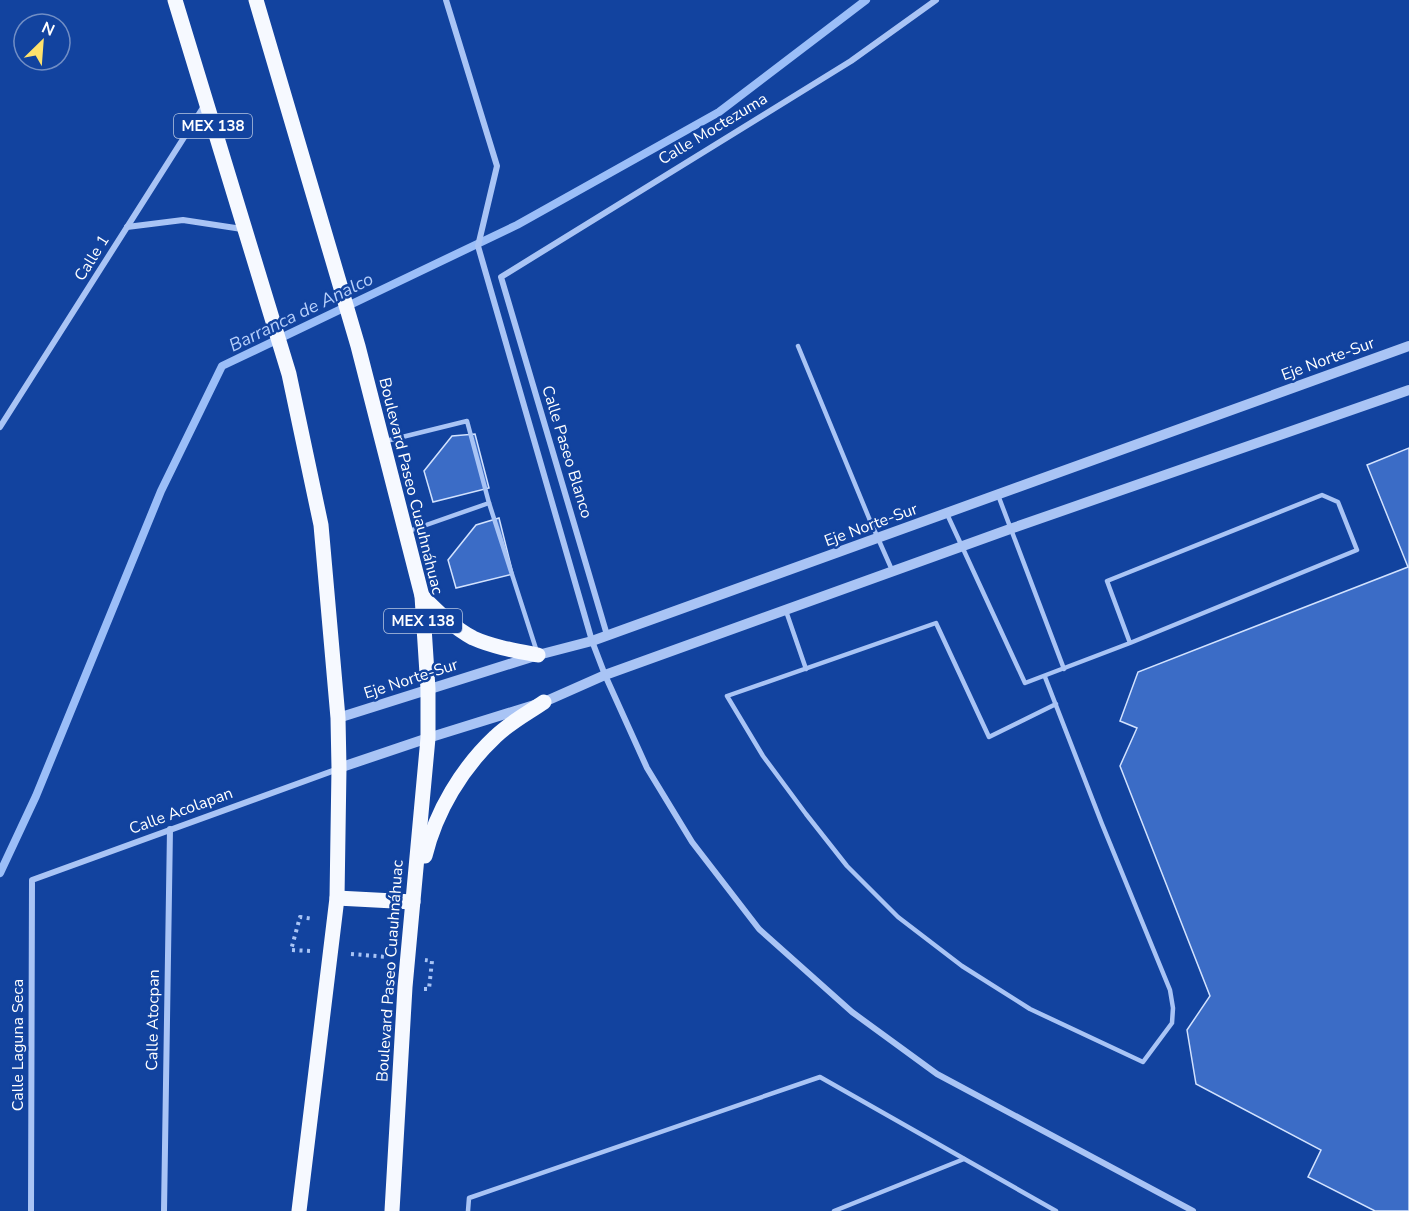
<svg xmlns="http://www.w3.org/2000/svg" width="1409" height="1211" font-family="'Nunito Sans',sans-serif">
<rect width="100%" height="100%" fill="#12439f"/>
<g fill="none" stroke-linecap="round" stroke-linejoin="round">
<path stroke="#9bbef8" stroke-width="8" d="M0,873L36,796L161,491L222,366L517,225L719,112L866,0"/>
</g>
<g fill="#3b6cc6" stroke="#d2e2fe" stroke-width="1.5">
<path d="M475,434L489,488L433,502L424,471L452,436Z"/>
<path d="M1409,448V1211H1375L1308,1177L1321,1150L1196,1084L1187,1030L1210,996L1120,766L1137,728L1120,721L1138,672L1408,567L1367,465Z"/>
<path d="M499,518L513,574L456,588L448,560L476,525Z"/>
</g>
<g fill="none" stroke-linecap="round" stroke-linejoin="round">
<g stroke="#a9c4f5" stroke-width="4" stroke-dasharray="3 4.5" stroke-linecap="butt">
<path d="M310,951L291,950L300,917L314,919"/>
<path d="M351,954L388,957"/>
<path d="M424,989H429L432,961L425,960"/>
</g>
<g stroke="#a9c4f5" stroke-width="4.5">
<path d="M798,346L869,518L892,570"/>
<path d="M386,441L467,421L489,503L537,652"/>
<path d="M998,495L1064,669"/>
<path d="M947,514L1025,683L1130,643L1357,550L1338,502L1322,495L1107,581L1130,643"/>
<path d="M409,531L489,503"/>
<path d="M786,611L806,669"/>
<path d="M1045,677L1102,824L1170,990L1173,1008L1172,1023L1143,1062L1030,1009L962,966L898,917L847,866L806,814L763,756L727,696L936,623L989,737L1056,704"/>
<path d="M468,1211L469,1198L820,1077L1056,1211"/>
<path d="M834,1211L964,1159"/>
</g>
<g stroke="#a9c4f5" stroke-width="6">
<path d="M446,0L497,166L478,246L592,641L605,675L647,768L692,842L759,929L852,1012L937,1074L1193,1211"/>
<path d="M127,227L183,220L242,229"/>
<path d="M0,427L204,106"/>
<path d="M607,635L501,277L851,61L936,0"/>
<path d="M31,1211L32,880L338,769"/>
<path d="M164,1211L170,829"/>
</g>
<g stroke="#a9c4f5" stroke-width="10">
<path d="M338,718L538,655L592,641L1409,346"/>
<path d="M339,768L428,738L544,702L605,675L1010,529L1409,390"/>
</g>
<g stroke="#f6f9ff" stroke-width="15">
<path d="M175,0L289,374L321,525L338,718L339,768L337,898L299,1211"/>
<path d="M256,0L358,346L422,596L428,689V738L405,987L392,1211"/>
<path d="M422,596C437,611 454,628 473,638C493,647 517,651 538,655"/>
<path d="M425,856C436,811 462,768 495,737C509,723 528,713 544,702"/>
<path d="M337,898L413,902"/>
</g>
</g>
<g text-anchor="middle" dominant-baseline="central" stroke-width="5" stroke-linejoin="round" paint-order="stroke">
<g fill="#12439f" stroke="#b8c7e2" stroke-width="1.5">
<rect x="174" y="114" width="78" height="24" rx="4.5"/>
<rect x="384" y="609" width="78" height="24" rx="4.5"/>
</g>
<g font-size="15" font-weight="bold" fill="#fff">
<text x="213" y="126">MEX 138</text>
<text x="423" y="621">MEX 138</text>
</g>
<g font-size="16" fill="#fff" stroke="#12439f">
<text transform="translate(713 129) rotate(-31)">Calle Moctezuma</text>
<text transform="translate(92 258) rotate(-58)">Calle 1</text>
<text transform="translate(1328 359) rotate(-20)">Eje Norte-Sur</text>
<text transform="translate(567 452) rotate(73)">Calle Paseo Blanco</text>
<text transform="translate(411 486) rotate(76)">Boulevard Paseo Cuauhnáhuac</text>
<text transform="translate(871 525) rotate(-20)">Eje Norte-Sur</text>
<text transform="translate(411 679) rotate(-18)">Eje Norte-Sur</text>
<text transform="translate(181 811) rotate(-20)">Calle Acolapan</text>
<text transform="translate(390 971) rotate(-86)">Boulevard Paseo Cuauhnáhuac</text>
<text transform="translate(153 1020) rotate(-89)">Calle Atocpan</text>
<text transform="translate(18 1045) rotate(-90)">Calle Laguna Seca</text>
</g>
<g font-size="18" font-style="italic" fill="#b6cffb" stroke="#12439f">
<text transform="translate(301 312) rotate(-26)">Barranca de Analco</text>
</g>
</g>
<g transform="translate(42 42) rotate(25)"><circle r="28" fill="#12439f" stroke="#718ec5" stroke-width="1.5"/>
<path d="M0-4.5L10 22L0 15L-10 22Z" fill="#ffe26c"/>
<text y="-9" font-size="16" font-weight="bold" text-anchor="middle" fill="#ffffff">N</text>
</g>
</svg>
